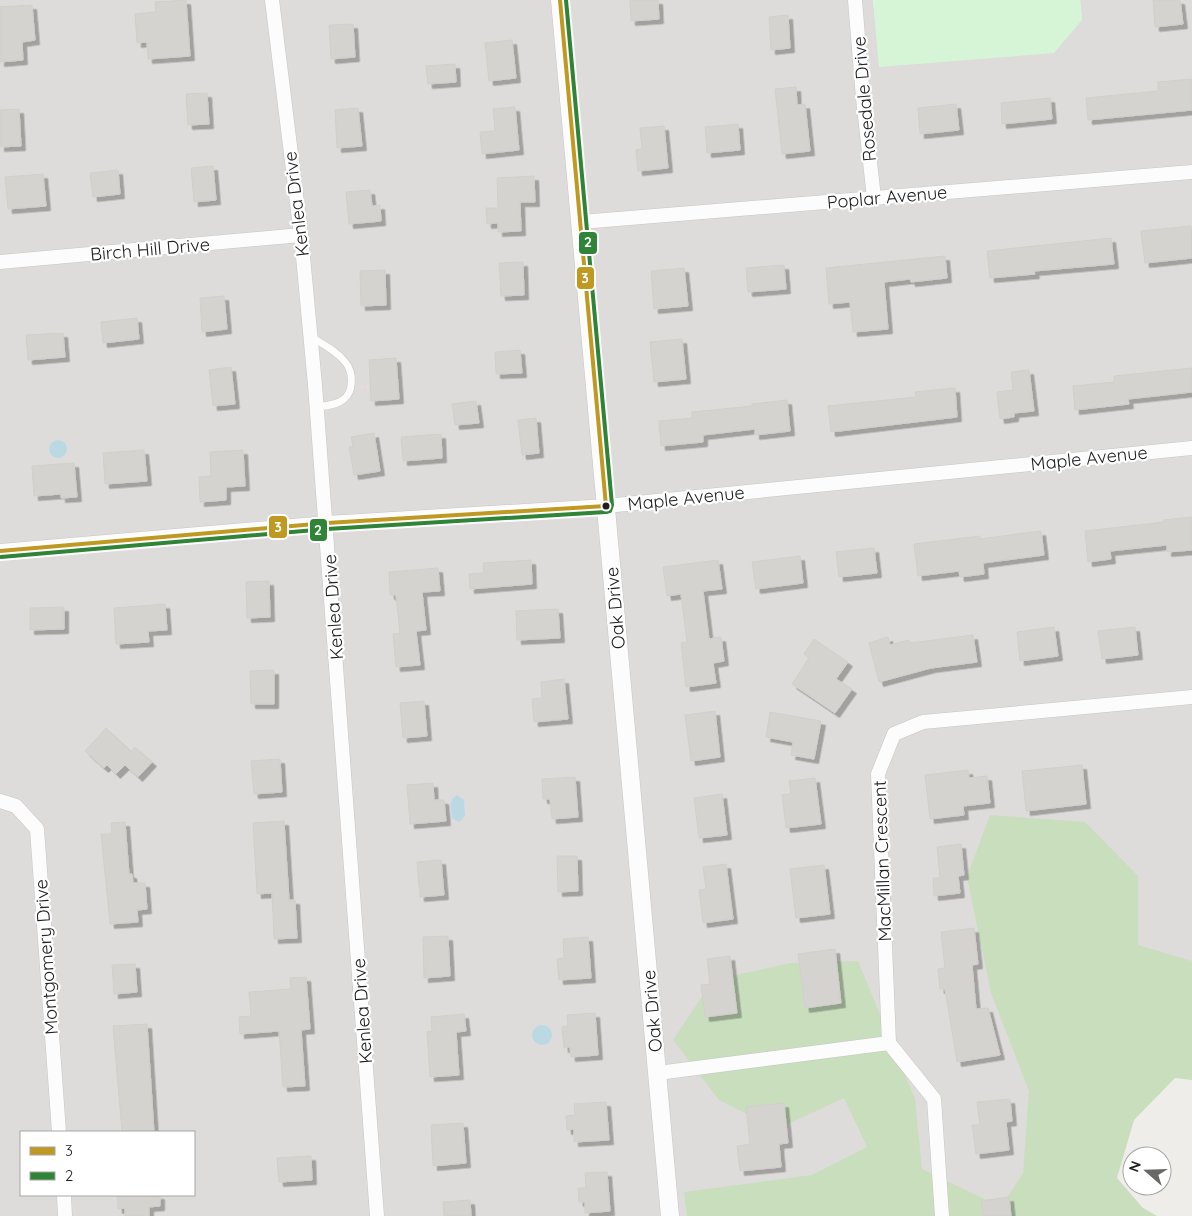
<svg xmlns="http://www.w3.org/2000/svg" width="1192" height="1216" font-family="Quicksand,sans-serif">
<defs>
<filter id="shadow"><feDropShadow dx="4.5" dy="4.5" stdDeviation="0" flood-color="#0004"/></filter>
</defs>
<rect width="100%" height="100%" fill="#eeede9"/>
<path fill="#dddcda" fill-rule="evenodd" d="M0,0H873L880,67L1082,20L1080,0H1192V1073L1078,1090L1072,1216H0ZM21,1132H194V1195H21Z"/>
<path fill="#c8debd" d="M990,815L1085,822L1138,876V945L1192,961V1080L1175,1078L1134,1120L1117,1178L1143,1208L1157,1216H687L684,1192L812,1175L867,1147L844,1098L777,1129L719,1100L673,1040L713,980L791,963L858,961L915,1099L922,1169L1001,1207L1023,1173L1029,1091L991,993L967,877Z"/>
<path fill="#d6f5d7" d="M873,0H1080L1082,20L1054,53L879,67Z"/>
<g fill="#bbd9e3">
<circle cx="58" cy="449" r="9"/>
<path d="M457,795L464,800L465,816L459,822L452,818C451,809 448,800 457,795Z"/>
<circle cx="542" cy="1035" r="10"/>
</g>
<g fill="#d5d3d0" stroke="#d2cfca" filter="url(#shadow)">
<path d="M186,0L190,56L148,59L147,42L137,43L135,14L156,12L155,2Z"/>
<path d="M630,0H658L659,19L631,21Z"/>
<path d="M1153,0H1180L1183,24L1155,27Z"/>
<path d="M32,5L35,40L22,42L23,60L0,62V7Z"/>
<path d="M788,15L790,48L771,50L769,17Z"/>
<path d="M353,24L355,57L331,59L329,25Z"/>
<path d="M512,40L516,78L489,81L485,43Z"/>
<path d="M455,64L456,82L428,84L426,66Z"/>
<path d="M1192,79V110L1088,120L1086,98L1158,91V82Z"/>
<path d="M796,87L797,105L805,104L810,151L782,154L775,89Z"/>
<path d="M207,93L209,124L188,125L186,94Z"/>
<path d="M1050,98L1052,119L1002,124L1001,103Z"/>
<path d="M956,104L959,130L920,134L918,108Z"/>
<path d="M515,107L519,150L482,154L480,132L495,131L493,109Z"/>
<path d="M358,108L362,146L337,148L335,110Z"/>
<path d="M19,109L21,146L0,147V110Z"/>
<path d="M738,124L740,150L707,153L705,127Z"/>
<path d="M664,126L668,168L638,171L636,150L642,149L640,128Z"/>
<path d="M213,166L216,200L194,202L191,168Z"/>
<path d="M118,170L120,194L93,197L90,173Z"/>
<path d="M43,174L46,206L8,209L5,177Z"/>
<path d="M534,176L535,202H520L521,231L498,232V223L487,224L486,208H498L497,178Z"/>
<path d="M370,190L372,206L380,205L381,221L349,224L346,192Z"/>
<path d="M1191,226L1192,258L1145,263L1141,231Z"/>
<path d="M1111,238L1114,264L1034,271L1035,274L990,278L987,251Z"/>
<path d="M945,256L947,278L911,282L910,279L884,282L888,329L853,332L850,302L829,304L826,268Z"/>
<path d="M523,262L524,295L501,296L499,263Z"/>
<path d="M784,265L786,289L748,292L746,268Z"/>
<path d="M684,268L688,306L654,309L651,271Z"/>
<path d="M385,270L386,305L361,306L360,271Z"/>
<path d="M224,296L227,329L202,332L200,298Z"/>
<path d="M137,318L139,339L103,343L101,322Z"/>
<path d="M63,333L65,357L28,360L26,335Z"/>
<path d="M682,339L686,379L654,382L650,342Z"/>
<path d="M520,350L522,373L496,374L495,352Z"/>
<path d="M396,358L399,399L371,401L369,360Z"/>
<path d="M231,367L235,404L213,406L209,370Z"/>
<path d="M1192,368V392L1128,399L1129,404L1075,410L1073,386L1114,382V376Z"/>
<path d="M1029,370L1034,411L1014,413V417L1000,419L997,392L1013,390L1011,372Z"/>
<path d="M955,388L957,417L831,432L828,406L916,397L915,392Z"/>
<path d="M787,400L790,431L755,435V429L703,435V442L661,446L659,421L692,418V412L752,406V404Z"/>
<path d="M476,401L479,423L455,425L452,404Z"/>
<path d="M536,418L539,453L522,455L518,420Z"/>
<path d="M374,433L380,471L354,475L349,447L353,446L351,437Z"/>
<path d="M441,434L442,458L403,461L401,437Z"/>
<path d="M144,450L147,481L105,484L103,453Z"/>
<path d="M243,450L245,486L226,487V500L200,502L199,477L211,476L210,452Z"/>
<path d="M74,463L77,497L61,498V494L34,496L32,466Z"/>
<path d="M1192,517V550L1167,552V545L1110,551L1111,559L1088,562L1085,531L1164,522V520Z"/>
<path d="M1041,531L1044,555L983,563L984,574L960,577L959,571L918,576L914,544L980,536V539Z"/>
<path d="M874,548L877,573L839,577L836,552Z"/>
<path d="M800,556L803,583L756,589L752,562Z"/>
<path d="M531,560L532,584L470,589L469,574L484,573L483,563Z"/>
<path d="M718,560L722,589L703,591L709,639L721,637L724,661L713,663L716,683L686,687L681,643L687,642L681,594L667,596L663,567Z"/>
<path d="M438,568L440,591L422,592L426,630L416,631L420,665L396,667L393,634L400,633L396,595H390L389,572Z"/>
<path d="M269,581L270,617L247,618L246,582Z"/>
<path d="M165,604L167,630L148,631L149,642L116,644L114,608Z"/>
<path d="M64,607V629L30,630V608Z"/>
<path d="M558,609L560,638L517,640L516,611Z"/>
<path d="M1054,627L1058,656L1020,661L1017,632Z"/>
<path d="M1135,627L1138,655L1102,659L1098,631Z"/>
<path d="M973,635L977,662L931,668L879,682L869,643L888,637L890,645L909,640L910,643Z"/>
<path d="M814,639L848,662L836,679L852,689L835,713L792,684L809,658L804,654Z"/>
<path d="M274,670V704H251L250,671Z"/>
<path d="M564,679L568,719L534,722L532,699L542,698L541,682Z"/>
<path d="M424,701L427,736L403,738L400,703Z"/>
<path d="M715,711L720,757L691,761L685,715Z"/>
<path d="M770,712L821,721L814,759L791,755L793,742L766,737Z"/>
<path d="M106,728L131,752L135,747L152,762L138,777L125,765L116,774L107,765L104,768L85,751Z"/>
<path d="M280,759L282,792L254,794L251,761Z"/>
<path d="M1082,765L1086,804L1026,811L1022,771Z"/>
<path d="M968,770L969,778L987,776L990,803L963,806L964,815L930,819L925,775Z"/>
<path d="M575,777L578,817L552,819L550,799H543L542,779Z"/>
<path d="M815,778L821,824L786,828L782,795L791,794L789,781Z"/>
<path d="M433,783L434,800H444L446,821L410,824L407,785Z"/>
<path d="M722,794L727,835L699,838L694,798Z"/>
<path d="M284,821L289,900H295L297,938L274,939L272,893L257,894L253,823Z"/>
<path d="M125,822L129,874H132L133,883H145L147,909L137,910L138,922L110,924L101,834H112L111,823Z"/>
<path d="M961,844L964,875L958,876L960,893L934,896L933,878H940L937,847Z"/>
<path d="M557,856H577L578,891L558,892Z"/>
<path d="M441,860L444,895L420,897L417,862Z"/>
<path d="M726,864L733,919L703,923L699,890L706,889L703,867Z"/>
<path d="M824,865L830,914L796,918L790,869Z"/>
<path d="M974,928L978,964L972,965L976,1009L988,1008L1000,1055L957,1062L945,989H940L938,969L945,968L941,932Z"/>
<path d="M448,936L450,976L424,978L423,937Z"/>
<path d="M588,937L591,978L559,980L557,959L564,958L563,939Z"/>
<path d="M835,949L841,1003L805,1008L798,954Z"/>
<path d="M730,956L737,1013L705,1017L701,985L710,984L707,959Z"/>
<path d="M135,964L137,992L114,994L112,965Z"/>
<path d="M306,977L310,1029L301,1030L305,1086L283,1087L279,1031L240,1034L239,1017L251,1016L249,992L291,989L290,978Z"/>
<path d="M595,1013L598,1055L571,1057L570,1047L564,1048L562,1027L568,1026L567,1015Z"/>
<path d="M464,1014L466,1031L456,1032L459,1075L430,1077L427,1032L432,1031L431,1017Z"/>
<path d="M147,1024L154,1132H122L113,1026Z"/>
<path d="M1010,1099L1012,1121L1006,1122L1009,1150L976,1154L972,1125H980L977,1102Z"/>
<path d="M606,1102L609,1140L574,1142V1129L567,1130L566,1116L575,1115L574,1104Z"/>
<path d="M784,1103L788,1143L779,1144L781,1167L740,1171L737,1146L750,1144L746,1107Z"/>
<path d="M463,1123L466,1163L433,1166L431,1125Z"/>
<path d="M311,1156L312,1180L279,1182L277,1158Z"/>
<path d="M607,1172L610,1211L585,1213V1202H579L578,1188H586L585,1173Z"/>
<path d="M117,1195H160V1206L149,1207V1216H125V1208L118,1209Z"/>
<path d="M1009,1197L1011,1216H983L981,1201Z"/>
<path d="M470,1200L471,1216H444L443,1202Z"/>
</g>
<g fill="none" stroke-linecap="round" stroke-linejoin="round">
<defs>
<path id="service" d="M311,337C322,344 337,351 346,363C353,372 354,391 344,399C337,405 326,406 317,407"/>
<g id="minor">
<path d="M272,0L301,235L315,385L377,1216"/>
<path d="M855,0L863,98L874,198"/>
<path d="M581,222L1192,172"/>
<path d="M0,262L301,235"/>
<path d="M0,551L327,523L606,506L1192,448"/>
<path d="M0,801L16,806L37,829L59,1132"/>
<path d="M658,1073L889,1043"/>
<path d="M64,1195L65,1216"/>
<path d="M942,1216L934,1099L889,1043L878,774L894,734L923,722L1192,697"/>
</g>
<path id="tertiary" d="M560,0L670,1216"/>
</defs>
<use href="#service" stroke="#c7c6c5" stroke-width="8"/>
<use href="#minor" stroke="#c7c6c5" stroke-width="15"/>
<use href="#tertiary" stroke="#c7c6c5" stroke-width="19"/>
<path stroke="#ecdcd9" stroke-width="3" stroke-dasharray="2.5 2.5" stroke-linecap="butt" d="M361,387L371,386"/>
<use href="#service" stroke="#fcfcfc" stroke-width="7"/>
<use href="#minor" stroke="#fcfcfc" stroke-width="14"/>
<use href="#tertiary" stroke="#fcfcfc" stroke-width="18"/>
<defs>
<path id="bus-1" d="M0,551L327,523L606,506L560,0"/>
<path id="bus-2" d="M1,557L327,529L606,512L610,511L612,505L566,0"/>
</defs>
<use href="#bus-1" stroke="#fff" stroke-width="8"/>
<use href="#bus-2" stroke="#fff" stroke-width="8"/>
<use href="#bus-1" stroke="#bf9922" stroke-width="4"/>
<use href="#bus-2" stroke="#308437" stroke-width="4"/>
</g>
<circle fill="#202020" stroke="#fff" stroke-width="2" cx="606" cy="506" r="4.5"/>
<g text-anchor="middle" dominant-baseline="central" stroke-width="4.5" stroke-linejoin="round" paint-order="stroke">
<g font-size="18" fill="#202020" stroke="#fff">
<text transform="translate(864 99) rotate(-95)">Rosedale Drive</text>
<text transform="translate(887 197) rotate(-5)">Poplar Avenue</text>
<text transform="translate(296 204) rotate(-97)">Kenlea Drive</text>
<text transform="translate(150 249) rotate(-5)">Birch Hill Drive</text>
<text transform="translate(1089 458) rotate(-6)">Maple Avenue</text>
<text transform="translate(686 498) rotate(-6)">Maple Avenue</text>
<text transform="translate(333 607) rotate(-94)">Kenlea Drive</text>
<text transform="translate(615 608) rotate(-95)">Oak Drive</text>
<text transform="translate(882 861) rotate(-92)">MacMillan Crescent</text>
<text transform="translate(46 957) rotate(-94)">Montgomery Drive</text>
<text transform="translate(362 1011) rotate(-94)">Kenlea Drive</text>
<text transform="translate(652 1011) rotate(-95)">Oak Drive</text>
</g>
</g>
<g stroke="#fff" stroke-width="2">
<rect x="578" y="231" width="20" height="24" rx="5" fill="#308437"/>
<rect x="576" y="266" width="19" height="24" rx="5" fill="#bf9922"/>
<rect x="268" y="515" width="20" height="24" rx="5" fill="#bf9922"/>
<rect x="309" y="518" width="19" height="24" rx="5" fill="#308437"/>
</g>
<g font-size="14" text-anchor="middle" font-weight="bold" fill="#fff">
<text x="588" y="247">2</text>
<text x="585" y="283">3</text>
<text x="278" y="532">3</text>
<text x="318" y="535">2</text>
</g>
<rect x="20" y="1131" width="175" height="65" fill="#ffffff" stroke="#a6a6a6"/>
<rect x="30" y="1147" width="25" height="8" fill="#bf9922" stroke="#a6a6a6"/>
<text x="65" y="1156" font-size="15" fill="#202020">3</text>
<rect x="30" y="1172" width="25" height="8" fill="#308437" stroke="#a6a6a6"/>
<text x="65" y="1181" font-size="15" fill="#202020">2</text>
<g transform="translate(1147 1171) rotate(290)"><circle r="24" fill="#ffffff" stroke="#a6a6a6"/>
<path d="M0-4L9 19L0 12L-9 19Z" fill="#686866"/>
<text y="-8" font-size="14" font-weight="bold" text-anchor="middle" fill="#202020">N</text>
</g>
</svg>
